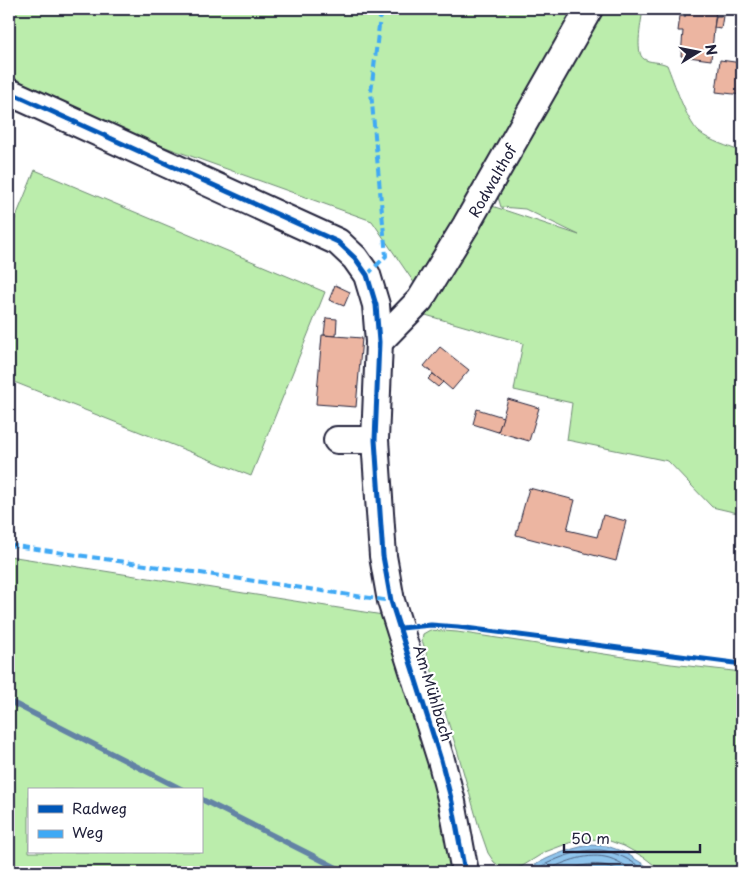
<svg xmlns="http://www.w3.org/2000/svg" width="751" height="881" font-family="'Playpen Sans',sans-serif">
<rect width="100%" height="100%" fill="#fff"/>
<filter id="ink" filterUnits="userSpaceOnUse"><feTurbulence type="fractalNoise" baseFrequency=".02" numOctaves="2"/><feDisplacementMap in="SourceGraphic" scale="10" xChannelSelector="R" yChannelSelector="G"/><feConvolveMatrix kernelMatrix="1 2 1 2 8 2 1 2 1" color-interpolation-filters="sRGB"/></filter>
<g filter="url(#ink)">
<g fill="#bbedac" stroke="#6e8874" fill-rule="evenodd">
<path d="M9,9H581L417,287L372,221L9,91Z"/>
<path d="M596,9H643C642,19 634,53 644,59C650,63 659,61 667,65C674,82 686,120 699,132C711,142 728,146 742,152V514L712,507L668,461L567,440L572,403L514,390L523,343L422,314L486,204L579,235L525,209L501,207L498,197L497,188Z"/>
<path d="M35,170L325,292L251,476L9,380V234Z"/>
<path d="M9,556L383,615L435,772L456,872H9ZM29,790H201V852H29Z"/>
<path d="M430,630L457,632L671,664L742,672V872H663L645,858L624,846L607,840L588,839L569,843L545,852L521,867L511,870L503,869L494,862L488,853L479,827L458,753L422,640L423,634Z"/>
</g>
<path fill="#8fc4ec" stroke="#6383a5" d="M589,845L607,846L624,852L656,872H524C544,858 565,850 589,845Z"/>
<g fill="none" stroke-linecap="round" stroke-linejoin="round">
<g stroke="#4e6382" stroke-width="1">
<path d="M532,872C550,860 585,846 606,851C621,854 636,864 648,872"/>
<path d="M544,872C561,863 585,853 605,857C616,859 627,867 637,872"/>
<path d="M562,872C584,864 600,860 622,872"/>
</g>
<g stroke="#6383a5" stroke-width="5.5">
<path d="M9,701L183,790"/>
<path d="M201,799L345,872"/>
</g>
</g>
<g fill="#ecb5a1" stroke="#22223b">
<path d="M686,9H716L711,60L681,56L683,31H678L680,16L685,17Z"/>
<path d="M716,16H723L721,29L714,28Z"/>
<path d="M720,60L742,63V95L716,92Z"/>
<path d="M335,285L350,292L344,306L329,300Z"/>
<path d="M326,318L337,319L336,336L324,335Z"/>
<path d="M322,335L362,338L356,407L316,404Z"/>
<path d="M440,347L469,370L452,390L424,366Z"/>
<path d="M433,374L443,382L438,387L428,379Z"/>
<path d="M508,399L539,408L529,441L498,432Z"/>
<path d="M477,409L503,417L498,432L473,424Z"/>
<path d="M529,488L575,500L567,530L597,537L603,515L626,521L616,561L516,535Z"/>
</g>
<g fill="none" stroke-linecap="round" stroke-linejoin="round">
<defs>
<g id="minor">
<path d="M9,92L338,242L355,258L367,275L376,305L379,342L375,440L383,556L391,601L441,760L452,802L465,872"/>
<path id="s1" d="M379,342L420,300L466,225L589,9"/>
<path d="M337,440H375"/>
</g>
</defs>
<use href="#minor" stroke="#22223b" stroke-width="30"/>
<use href="#minor" stroke="#fff" stroke-width="26"/>
<g stroke="#3fa9f5" stroke-width="4" stroke-dasharray="8 4" stroke-linecap="butt">
<path d="M367,275L386,256L371,92L381,9"/>
<path d="M9,545L391,601"/>
</g>
<defs>
<g id="cycleway">
<path d="M9,92L338,242L355,258L367,275L376,305L379,342L375,440L383,556L391,601L441,760L452,802L465,872"/>
<path d="M401,628L431,625L458,627L742,664"/>
</g>
</defs>
<use href="#cycleway" stroke="#fff" stroke-width="8"/>
<use href="#cycleway" stroke="#0057b8" stroke-width="5"/>
</g>
</g>
<g text-anchor="middle" dominant-baseline="central" stroke-width="4.5" stroke-linejoin="round" paint-order="stroke">
<g font-size="15" fill="#22223b" stroke="#fff">
<text stroke="none"><textPath href="#s1" startOffset="198">Rodwalthof</textPath></text>
<text transform="translate(434 693) rotate(73)">Am Mühlbach</text>
</g>
</g>
<rect width="751" height="881" fill="none" stroke="#fff" stroke-width="30"/>
<rect x="15" y="15" width="721" height="851" fill="none" stroke="#22223b" stroke-width="2" filter="url(#ink)"/>
<rect x="28" y="788" width="175" height="65" fill="#ffffff" stroke="#a7a7b1"/>
<rect x="38" y="805" width="25" height="8" fill="#0057b8" stroke="#a7a7b1"/>
<text x="72" y="814" font-size="15" fill="#22223b">Radweg</text>
<rect x="38" y="830" width="25" height="8" fill="#3fa9f5" stroke="#a7a7b1"/>
<text x="72" y="838" font-size="15" fill="#22223b">Weg</text>
<g transform="translate(698 52) rotate(80)" stroke="#ffffff" stroke-width="4" paint-order="stroke">
<path d="M0-4L9 19L0 12L-9 19Z" fill="#22223b"/>
<text y="-8" font-size="14" font-weight="bold" text-anchor="middle" fill="#22223b">N</text>
</g>
<path d="M564 844v8h136v-8" fill="none" stroke="#22223b" stroke-width="2.5"/>
<text x="571" y="844" font-size="15" fill="#22223b" stroke="#ffffff" stroke-width="4" paint-order="stroke">50 m</text>
</svg>
